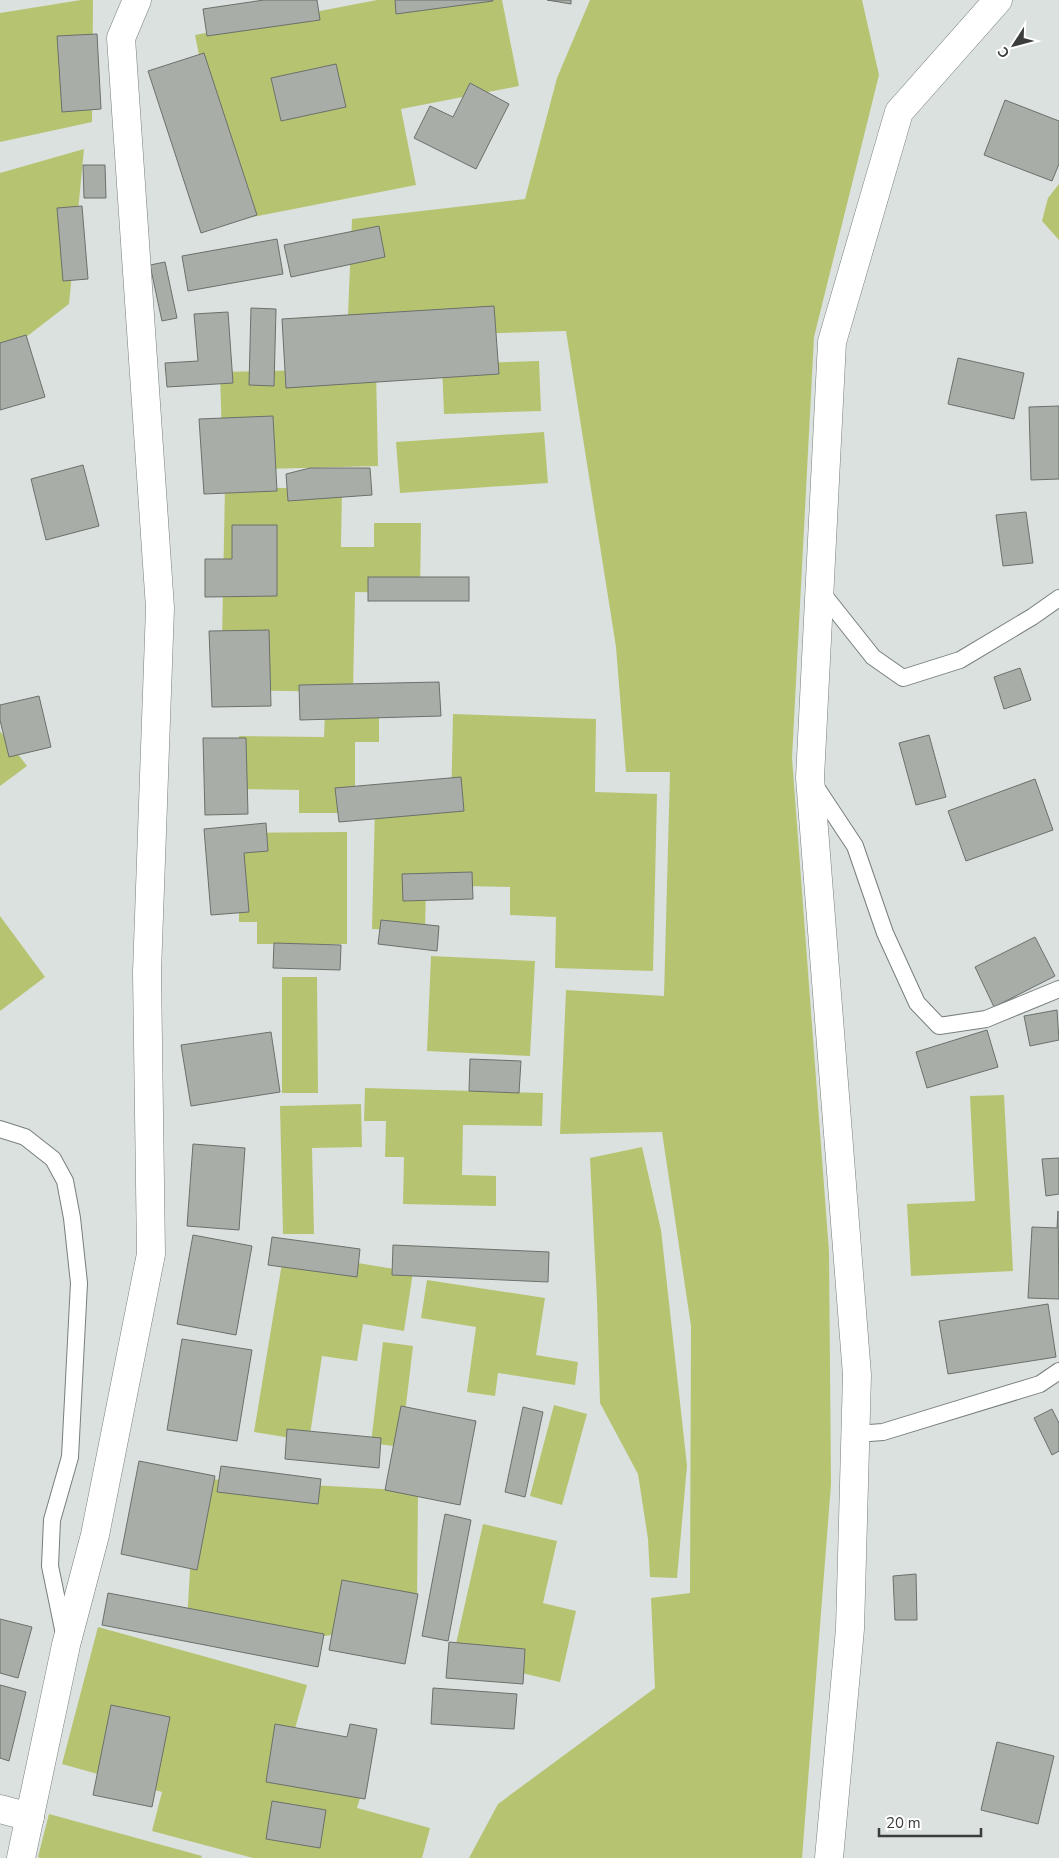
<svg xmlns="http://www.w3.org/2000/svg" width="1059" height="1858" font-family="'Nunito Sans',sans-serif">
<rect width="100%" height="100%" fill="#dae1df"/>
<g fill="#b6c471">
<path d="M81,0H93L92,122L0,142V13Z"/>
<path d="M377,0H502L519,86L401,109L416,185L232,221L195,35Z"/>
<path d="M590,0H862L879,75L814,337L792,758L829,1252L831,1484L802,1858H469L498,1804L655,1688L651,1598L690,1593L691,1326L662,1132L560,1134L566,990L664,996L670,772H626L616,647L566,331L347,338L352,219L525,199L557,78Z"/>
<path d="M84,149L69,304L0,357V173Z"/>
<path d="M1059,184V240L1042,221L1048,198Z"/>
<path d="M539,361L541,411L444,414L442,364Z"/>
<path d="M376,369L378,466L223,470L220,372Z"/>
<path d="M544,432L548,483L400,493L396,442Z"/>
<path d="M225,487L342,489L341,547H374V523H421L420,593L355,592L353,692L221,690Z"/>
<path d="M325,712H379V742H355V813H299V790L238,789L239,736L324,737Z"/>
<path d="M453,714L596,719L595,792L657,794L653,971L555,968L556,917L510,915V887L426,885L425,931L372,929L375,806L451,808Z"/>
<path d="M0,731L27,766L0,786Z"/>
<path d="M347,832V944H257V922H239L238,833Z"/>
<path d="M0,916L45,977L0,1011Z"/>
<path d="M431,956L535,961L530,1056L427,1051Z"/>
<path d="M282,977H317L318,1093H282Z"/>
<path d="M365,1088L543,1093L542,1126L463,1125L462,1175L496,1176V1206L403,1204L404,1157H385L386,1121H364Z"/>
<path d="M1004,1095L1013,1271L911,1276L907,1204L975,1201L970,1096Z"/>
<path d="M361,1104L362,1147L312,1148L314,1234H283L280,1106Z"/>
<path d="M642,1147L661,1230L687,1466L677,1578L650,1577L648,1539L638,1474L600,1403L597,1300L590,1158Z"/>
<path d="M284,1251L413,1272L404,1331L363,1324L357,1361L322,1356L309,1441L254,1432Z"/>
<path d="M427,1280L545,1298L536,1355L578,1362L575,1385L498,1373L495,1396L467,1392L476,1327L421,1318Z"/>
<path d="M383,1342L413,1346L401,1447L371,1443Z"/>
<path d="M554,1405L587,1414L562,1505L530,1496Z"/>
<path d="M206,1479L418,1491L417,1603L346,1633L289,1641L187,1621L192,1536Z"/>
<path d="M483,1524L557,1541L543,1603L576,1611L560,1682L453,1657Z"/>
<path d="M98,1627L307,1685L284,1769L362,1791L357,1808L430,1828L422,1858H253L152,1831L162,1792L62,1764Z"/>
<path d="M49,1814L202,1856L201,1858H40L38,1857Z"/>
</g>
<g fill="#a8ada8" stroke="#6b706b">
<path d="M264,0H317L320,20L207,36L203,9Z"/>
<path d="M395,0H493V1L396,14Z"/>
<path d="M547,0H571V4Z"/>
<path d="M97,34L101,109L62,112L57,36Z"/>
<path d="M204,53L257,215L201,233L148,71Z"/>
<path d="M336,64L346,107L281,121L271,78Z"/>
<path d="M470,83L509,104L476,169L414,138L430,106L453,117Z"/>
<path d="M1005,100L1059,121V164L1052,181L984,155Z"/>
<path d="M83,165H105L106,198H84Z"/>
<path d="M82,206L88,279L63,281L57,208Z"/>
<path d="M379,226L385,257L291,277L284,245Z"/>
<path d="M277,239L283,274L188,291L182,256Z"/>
<path d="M165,262L177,318L162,321L150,265Z"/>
<path d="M494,306L499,374L286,388L282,319Z"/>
<path d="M251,308L276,309L274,386L249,385Z"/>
<path d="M228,312L233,383L167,387L165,363L198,361L194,314Z"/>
<path d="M26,335L45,397L0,410V343Z"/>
<path d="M958,358L1024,373L1014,419L948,404Z"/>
<path d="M1059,406V479L1031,480L1029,407Z"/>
<path d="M273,416L277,491L204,494L199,419Z"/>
<path d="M83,465L99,526L46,540L31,479Z"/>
<path d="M310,468H370L372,495L288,501L286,474Z"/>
<path d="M1026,512L1033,563L1003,566L996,515Z"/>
<path d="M232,525H277V596L205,597V559H232Z"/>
<rect x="368" y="577" width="101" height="24"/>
<path d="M269,630L271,706L212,707L209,631Z"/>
<path d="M1020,668L1031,700L1004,709L994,677Z"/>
<path d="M439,682L441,716L300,720L299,685Z"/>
<path d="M39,696L51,747L9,757L0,720V705Z"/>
<path d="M929,735L946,797L916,805L899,743Z"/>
<path d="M203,738H246L248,814L205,815Z"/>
<path d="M461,777L464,811L339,822L335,788Z"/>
<path d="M1035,779L1053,830L966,861L948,811Z"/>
<path d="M266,823L268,851L244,853L249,912L211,915L204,829Z"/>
<path d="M472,872L473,899L403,901L402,874Z"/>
<path d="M381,920L439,926L437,951L378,944Z"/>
<path d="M1035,937L1055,976L994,1007L975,967Z"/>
<path d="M274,943L341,945L340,970L273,968Z"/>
<path d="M1057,1010L1059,1040L1030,1046L1024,1016Z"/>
<path d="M987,1030L998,1067L927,1088L916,1052Z"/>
<path d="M271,1032L280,1092L191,1106L181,1045Z"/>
<path d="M470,1059L521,1061L519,1093L469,1091Z"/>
<path d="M193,1144L245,1148L239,1230L187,1226Z"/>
<path d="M1059,1158V1194L1046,1196L1042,1159Z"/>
<path d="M1058,1211L1059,1299L1028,1298L1032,1227L1057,1228Z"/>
<path d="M193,1235L252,1246L236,1335L177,1324Z"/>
<path d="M272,1237L360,1249L357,1277L268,1265Z"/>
<path d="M393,1245L549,1252L548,1282L392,1275Z"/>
<path d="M1048,1304L1056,1357L948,1374L939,1321Z"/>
<path d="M182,1339L252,1350L237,1441L167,1430Z"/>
<path d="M401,1406L476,1421L460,1505L385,1490Z"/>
<path d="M523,1407L543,1412L525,1497L505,1492Z"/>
<path d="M1052,1409L1059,1423V1451L1052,1455L1034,1418Z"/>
<path d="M287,1429L381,1438L379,1468L285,1459Z"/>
<path d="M139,1461L215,1476L197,1570L121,1554Z"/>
<path d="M221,1466L321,1479L318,1504L217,1492Z"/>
<path d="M445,1514L471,1520L448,1641L422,1636Z"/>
<path d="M916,1574L917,1620H895L893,1576Z"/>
<path d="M342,1580L418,1594L405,1664L329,1650Z"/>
<path d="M108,1593L324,1634L318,1667L102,1625Z"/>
<path d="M0,1619L32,1627L18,1678L0,1673Z"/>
<path d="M449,1642L525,1649L523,1684L446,1678Z"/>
<path d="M0,1685L26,1692L9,1761L0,1758Z"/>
<path d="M433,1688L517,1694L514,1729L431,1724Z"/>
<path d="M111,1705L170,1717L152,1807L93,1795Z"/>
<path d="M275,1724L347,1737L350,1724L377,1729L365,1799L266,1782Z"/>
<path d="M997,1742L1054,1756L1038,1824L981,1810Z"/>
<path d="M272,1801L326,1810L320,1848L266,1839Z"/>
</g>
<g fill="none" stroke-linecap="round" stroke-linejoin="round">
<defs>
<g id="lane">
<path d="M819,589L873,657L903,678L960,660L1032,617L1059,598"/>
<path d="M814,784L855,846L885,933L917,1003L939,1026L986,1019L1059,989"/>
<path d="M0,1129L25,1137L53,1159L65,1181L72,1218L79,1283L70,1457L52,1520L50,1566L64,1634"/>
<path d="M856,1434L883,1432L1040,1384L1059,1371"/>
</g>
<g id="street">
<path d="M0,1809L30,1817"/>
<path d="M21,1858L66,1645L95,1535L151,1254L147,972L160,608L121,38L137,0"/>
<path d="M829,1858L850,1629L857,1375L810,778L832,342L899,112L998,0"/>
</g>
</defs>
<use href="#lane" stroke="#777f7c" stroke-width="18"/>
<use href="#street" stroke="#777f7c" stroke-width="29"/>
<use href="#lane" stroke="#fff" stroke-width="16"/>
<use href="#street" stroke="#fff" stroke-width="28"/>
</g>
<g transform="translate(1014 45) rotate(234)" stroke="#ffffff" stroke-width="4" paint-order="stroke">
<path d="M0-4L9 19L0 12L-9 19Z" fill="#3a3d3c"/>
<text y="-8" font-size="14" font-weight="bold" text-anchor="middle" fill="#3a3d3c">С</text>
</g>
<path d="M879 1828v8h102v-8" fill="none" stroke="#3a3d3c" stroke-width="2.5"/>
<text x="886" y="1828" font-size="15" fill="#3a3d3c" stroke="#ffffff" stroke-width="4" paint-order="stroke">20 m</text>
</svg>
